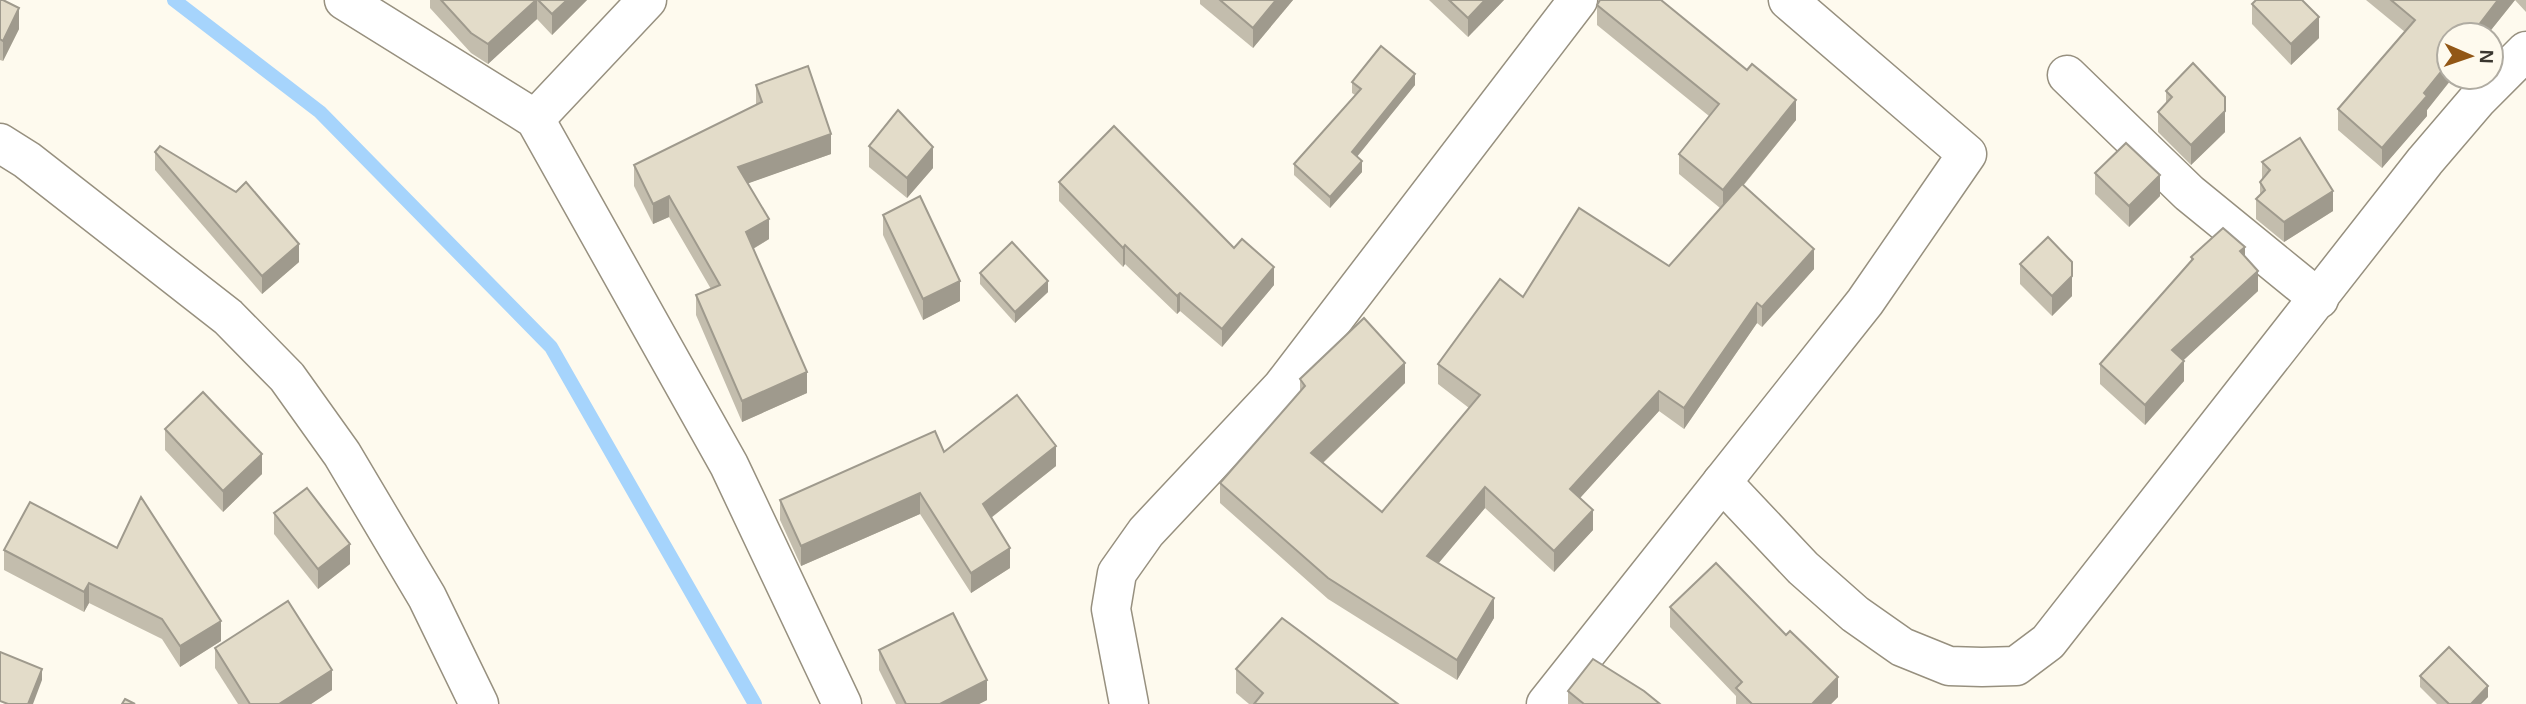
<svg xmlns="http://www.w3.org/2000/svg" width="2526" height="704" font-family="Helvetica,sans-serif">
<rect width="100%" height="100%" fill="#fefaee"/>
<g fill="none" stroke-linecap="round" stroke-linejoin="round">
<path stroke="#a6d4fc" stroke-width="14" d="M174,0L320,112L551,347L755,704"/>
<defs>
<g id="street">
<path d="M344,0L535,119L729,465L842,704"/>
<path d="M2067,75L2189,193L2319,299"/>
<path d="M535,119L647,0"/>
<path d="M1722,482L1803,568L1855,614L1902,647L1949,666L1982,667L2016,666L2048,642L2425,161L2478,99L2526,51"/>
<path d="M1129,704L1111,609L1117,573L1146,532L1282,387L1578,0"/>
<path d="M1546,704L1865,302L1967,154L1788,0"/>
</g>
<path id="secondary" d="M0,143L27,160L228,317L287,377L342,454L427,597L479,704"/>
</defs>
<use href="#street" stroke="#97907f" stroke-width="41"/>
<use href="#secondary" stroke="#97907f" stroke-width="41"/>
<use href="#street" stroke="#fff" stroke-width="38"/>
<use href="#secondary" stroke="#fff" stroke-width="38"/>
</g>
<g fill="#c3bdad">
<path d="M0,0L19,29L3,61L0,60Z"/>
<path d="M430,0H587L552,35L537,19L488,64L471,53L430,8Z"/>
<path d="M1200,0H1293L1253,48L1200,4Z"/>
<path d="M1429,0H1504L1468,37Z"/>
<path d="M2366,0H2526V12L2515,0L2427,110V116L2382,168L2338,130V109L2405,32Z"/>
<path d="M2252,4L2319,38L2291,65L2252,24Z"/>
<path d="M1597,5L1796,120L1743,186L1814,269L1762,327L1757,323L1684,429L1659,411L1580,498L1593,530L1554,572L1485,508L1438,563L1494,618L1457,680L1328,599L1220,503V483L1300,391V379L1405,383L1323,463L1382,512L1469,408L1438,384V364L1523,297L1669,266L1720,208L1679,174V154L1709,116L1597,25Z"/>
<path d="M1352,82L1415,85L1357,156L1362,172L1330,208L1294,175V164L1355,95L1352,93Z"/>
<path d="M756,85L831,154L748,183L769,239L753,249L807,393L742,422L696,315V295L711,289L669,217L653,224L634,186V165L756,105Z"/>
<path d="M2166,91L2225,132L2191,165L2158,132V112L2166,104Z"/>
<path d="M869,146L933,168L907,198L869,167Z"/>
<path d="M155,152L299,262L262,294L155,170Z"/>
<path d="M2262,162L2333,211L2284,242L2256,219V199L2260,195V182L2262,179Z"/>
<path d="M2095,173L2160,196L2129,227L2095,194Z"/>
<path d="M1059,182L1234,248L1274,285L1222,347L1180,311L1177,314L1125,264L1123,267L1059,201Z"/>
<path d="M883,215L960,301L923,320L883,235Z"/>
<path d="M2191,257H2245L2258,291L2183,360L2184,381L2145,425L2100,384V364L2191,260Z"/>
<path d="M2020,264L2072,296L2052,316L2020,284Z"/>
<path d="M980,273L1048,292L1015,323L980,284Z"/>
<path d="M165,429L262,474L223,512L165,450Z"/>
<path d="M944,452L1056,466L991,518L1010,568L971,593L920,514L801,566L780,520V500Z"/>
<path d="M30,502L221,641L180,667L162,639L89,603L84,612L4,570V550Z"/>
<path d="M274,513L350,564L318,589L274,534Z"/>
<path d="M1670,607L1838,697L1831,704H1736V696L1670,627Z"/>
<path d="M215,648L332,690L311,704H238L215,668Z"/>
<path d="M879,650L987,700L979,704H896L879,670Z"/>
<path d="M1236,669L1398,704H1249L1236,693Z"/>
<path d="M2420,676L2488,697L2481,704H2437L2420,687Z"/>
<path d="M1568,691L1660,704H1568Z"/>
</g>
<g fill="#9f9a8d">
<path d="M536,0H537V19L488,64V44Z"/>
<path d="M567,0H587L552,35V14Z"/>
<path d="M1276,0H1293L1253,48V28Z"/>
<path d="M1485,0H1504L1468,37V18Z"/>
<path d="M2498,0H2515L2487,35H2471Z"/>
<path d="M19,8V29L3,61V41Z"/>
<path d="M2319,17V38L2291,65V44Z"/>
<path d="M2449,62V77H2453L2427,110V116L2382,168V148Z"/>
<path d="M1415,74V85L1352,163V152Z"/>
<path d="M1796,100V120L1723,210V190Z"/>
<path d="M2225,111V132L2191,165V145Z"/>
<path d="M831,134V154L738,187V167Z"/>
<path d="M933,147V168L907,198V178Z"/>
<path d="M1362,161V172L1330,208V197Z"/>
<path d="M2160,175V196L2129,227V206Z"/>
<path d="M2333,191V211L2284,242V222Z"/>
<path d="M669,196V217L653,224V204Z"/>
<path d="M769,219V239L746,253V232Z"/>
<path d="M299,244V262L262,294V276Z"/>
<path d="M1125,245V264L1123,267V248Z"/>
<path d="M2245,247V267L2240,251Z"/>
<path d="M1814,249V269L1762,327V307Z"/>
<path d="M1274,267V285L1222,347V329Z"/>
<path d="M2258,271V291L2172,371V350Z"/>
<path d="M2072,276V296L2052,316V296Z"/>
<path d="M960,281V301L923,320V299Z"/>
<path d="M1048,281V292L1015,323V312Z"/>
<path d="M1180,293V311L1177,314V296Z"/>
<path d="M1757,303V323L1684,429V408Z"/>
<path d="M2184,361V381L2145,425V405Z"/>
<path d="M1405,363V383L1311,474V453Z"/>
<path d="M807,372V393L742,422V401Z"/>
<path d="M1659,391V411L1570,509V489Z"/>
<path d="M1056,446V466L983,524V504Z"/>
<path d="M262,454V474L223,512V491Z"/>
<path d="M1485,487V508L1427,577V556Z"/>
<path d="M920,493V514L801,566V546Z"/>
<path d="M1593,510V530L1554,572V551Z"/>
<path d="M350,544V564L318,589V569Z"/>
<path d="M1010,548V568L971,593V573Z"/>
<path d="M89,583V603L84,612V592Z"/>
<path d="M1494,598V618L1457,680V660Z"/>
<path d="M221,621V641L180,667V646Z"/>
<path d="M42,669V680L33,704H28Z"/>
<path d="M332,670V690L311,704H279Z"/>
<path d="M1838,677V697L1831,704H1812Z"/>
<path d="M987,680V700L979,704H940Z"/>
<path d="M2488,686V697L2481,704H2471Z"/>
</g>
<g fill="#e3dcc9" stroke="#9f9a8d" stroke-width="2">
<path d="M0,0H3L19,8L3,41L0,39Z"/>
<path d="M441,0H536L488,44L471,33Z"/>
<path d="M538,0H567L552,14Z"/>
<path d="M1220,0H1276L1253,28Z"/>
<path d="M1449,0H1485L1468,18Z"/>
<path d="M1600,0H1661L1747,70L1752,64L1796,100L1723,190L1679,154L1719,104L1597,5Z"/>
<path d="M2256,0H2302L2319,17L2291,44L2252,4Z"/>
<path d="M2391,0H2498L2471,35H2449V62L2424,93L2427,96L2382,148L2338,109L2415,20Z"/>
<path d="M1381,46L1415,74L1352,152L1362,161L1330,197L1294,164L1361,89L1352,82Z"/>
<path d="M2193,63L2225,97V111L2191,145L2158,112L2172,97L2166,91Z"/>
<path d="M808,66L831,134L738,167L769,219L746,232L807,372L742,401L696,295L720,285L669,196L653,204L634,165L762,102L756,85Z"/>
<path d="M898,110L933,147L907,178L869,146Z"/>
<path d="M1114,126L1234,248L1242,239L1274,267L1222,329L1180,293L1177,296L1125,245L1123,248L1059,182Z"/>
<path d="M2300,138L2333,191L2284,222L2256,199L2265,190L2260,182L2270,170L2262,162Z"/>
<path d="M2126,143L2160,175L2129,206L2095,173Z"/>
<path d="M160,146L236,192L246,182L299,244L262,276L155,152Z"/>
<path d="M1742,184L1814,249L1762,307L1757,303L1684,408L1659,391L1570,489L1593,510L1554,551L1485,487L1427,556L1494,598L1457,660L1328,578L1220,483L1305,386L1300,379L1364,318L1405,363L1311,453L1382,512L1480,395L1438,364L1500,279L1523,297L1579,208L1669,266Z"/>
<path d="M920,196L960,281L923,299L883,215Z"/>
<path d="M2223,228L2245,247L2240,251L2258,271L2172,350L2184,361L2145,405L2100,364L2193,259L2191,257Z"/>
<path d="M2048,237L2072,262V276L2052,296L2020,264Z"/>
<path d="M1012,242L1048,281L1015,312L980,273Z"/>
<path d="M203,392L262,454L223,491L165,429Z"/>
<path d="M1017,395L1056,446L983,504L1010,548L971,573L920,493L801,546L780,500L935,431L944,452Z"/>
<path d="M307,488L350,544L318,569L274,513Z"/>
<path d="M141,497L221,621L180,646L162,619L89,583L84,592L4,550L30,502L117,548Z"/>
<path d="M1716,563L1786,635L1790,631L1838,677L1812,704H1752L1736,688L1742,682L1670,607Z"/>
<path d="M288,601L332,670L279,704H250L215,648Z"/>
<path d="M953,613L987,680L940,704H906L879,650Z"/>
<path d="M1282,618L1398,704H1254L1263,693L1236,669Z"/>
<path d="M2449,647L2488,686L2471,704H2449L2420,676Z"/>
<path d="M0,652L42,669L28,704H8L0,701Z"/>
<path d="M1593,659L1644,691L1660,704H1584L1568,691Z"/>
<path d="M125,699L135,704H122Z"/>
</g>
<g transform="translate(2470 56) rotate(92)"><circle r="33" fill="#fefaee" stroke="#b0aca2" stroke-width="2"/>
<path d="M0-5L12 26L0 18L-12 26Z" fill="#925716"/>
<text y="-10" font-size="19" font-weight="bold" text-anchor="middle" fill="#3a3730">N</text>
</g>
</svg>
